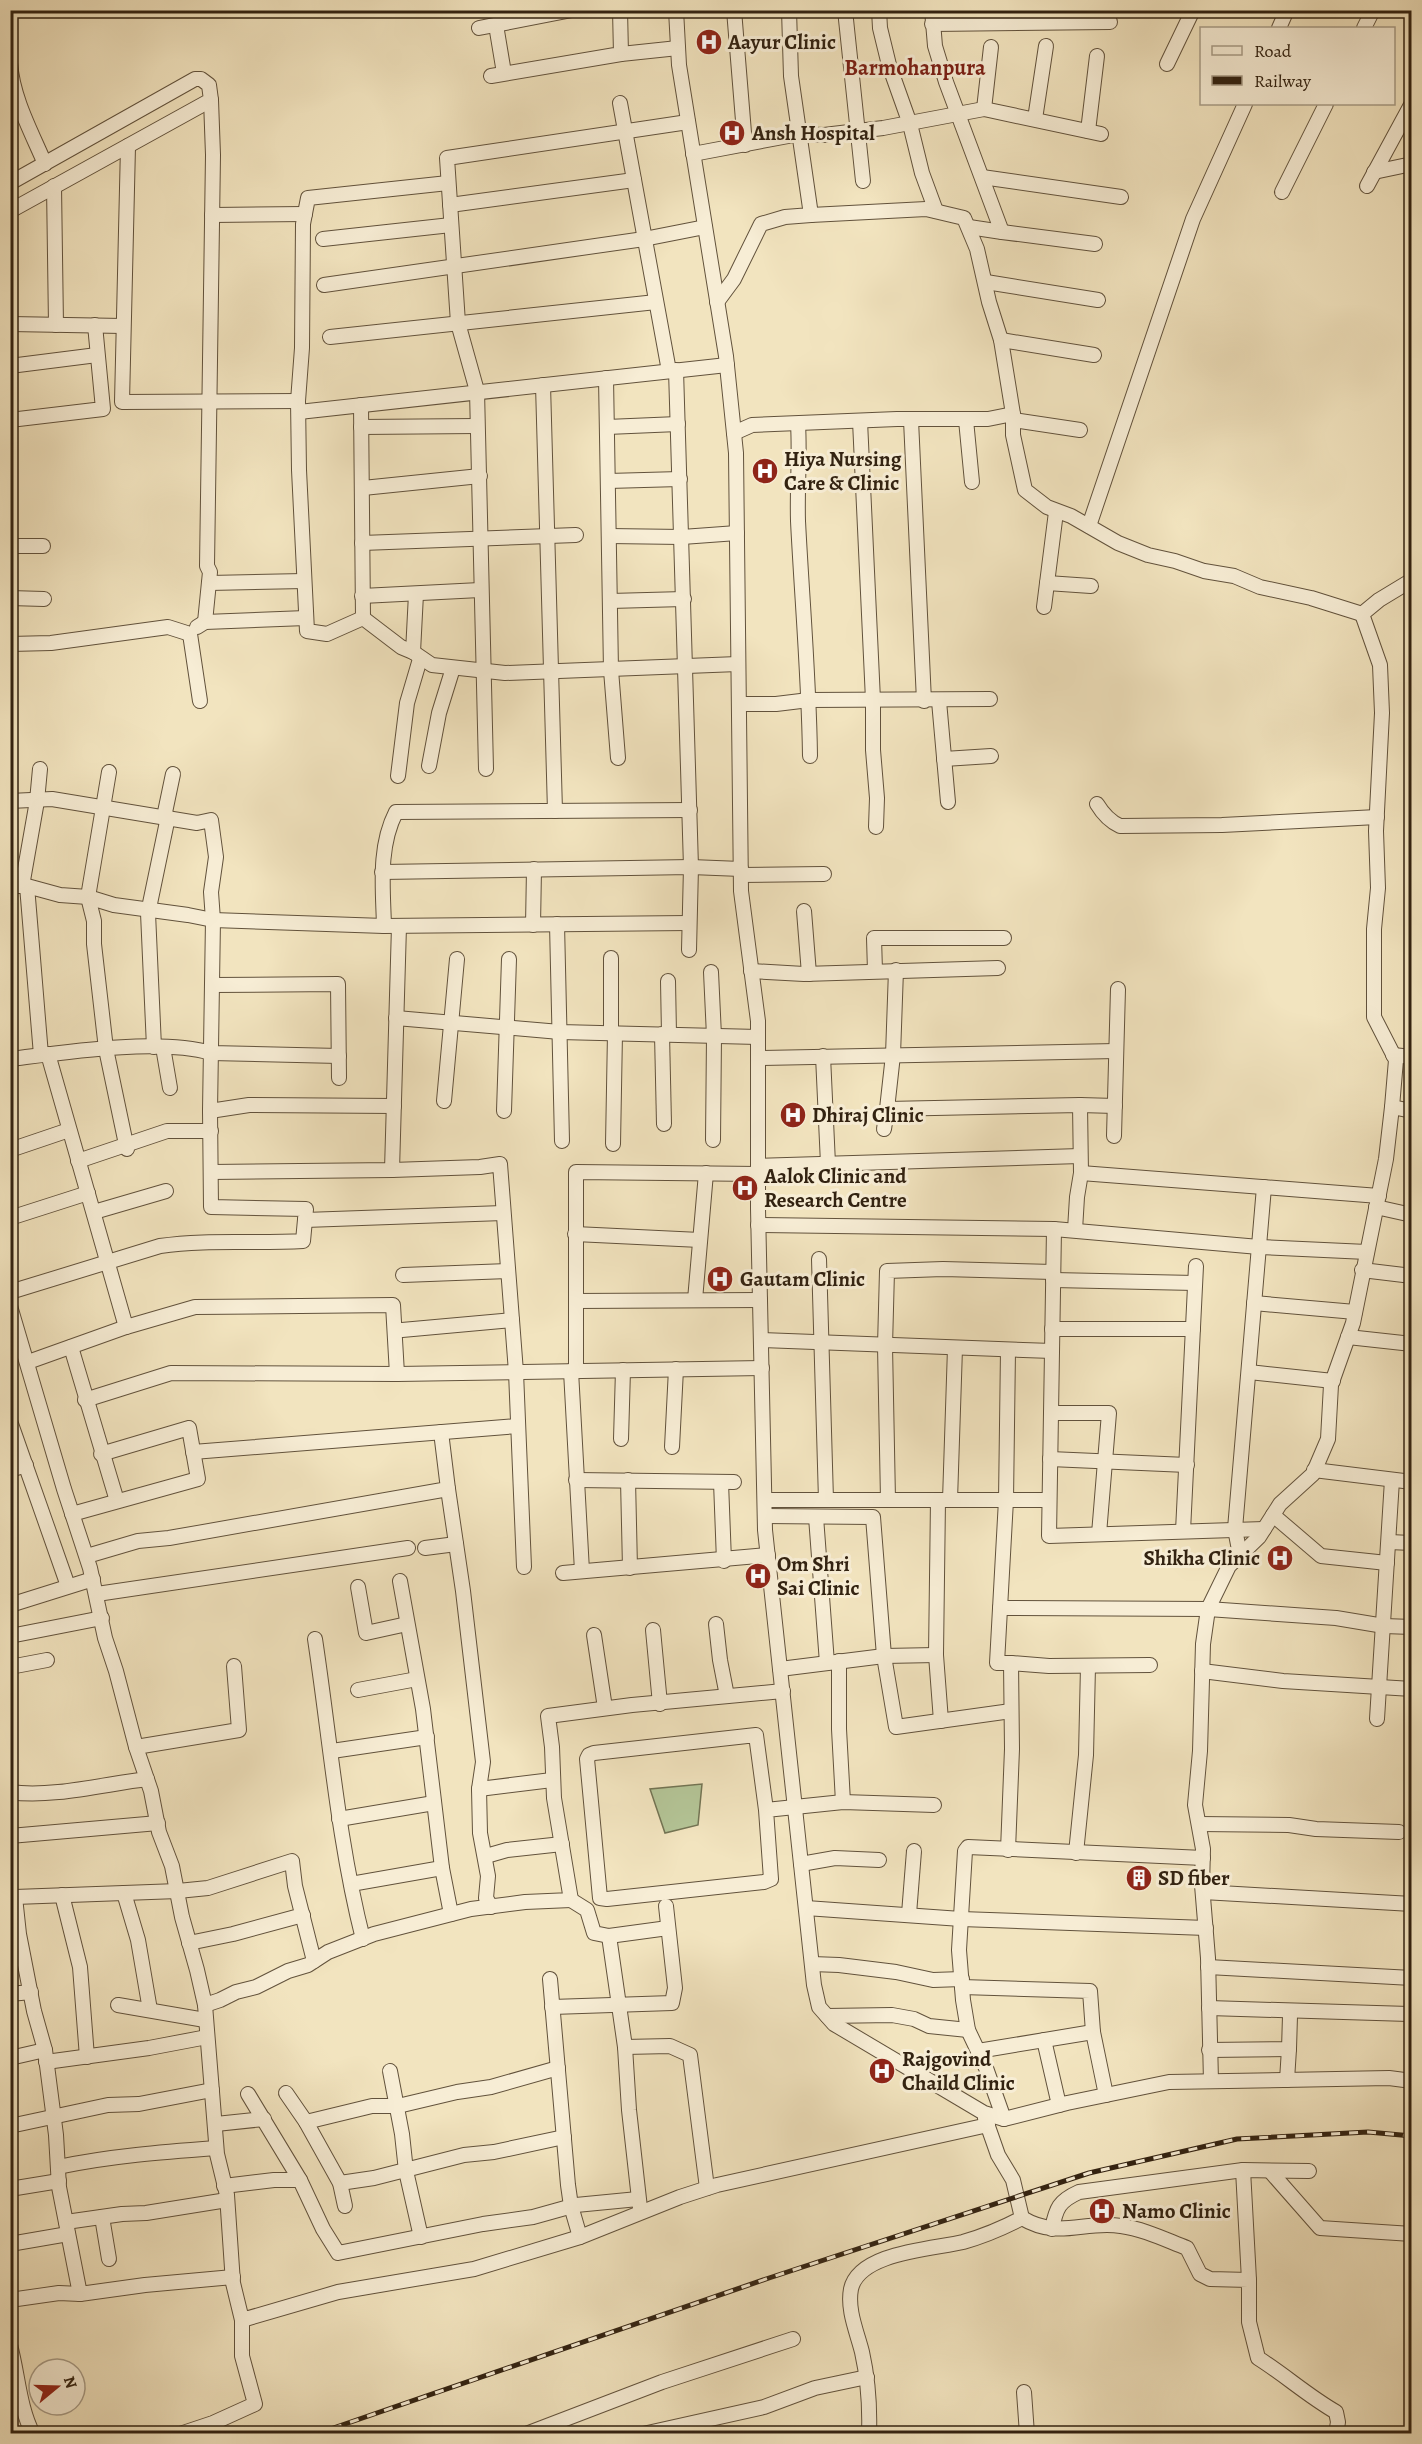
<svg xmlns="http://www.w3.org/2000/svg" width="1422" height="2444" font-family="Alegreya,serif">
<rect width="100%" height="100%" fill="#f2e4bf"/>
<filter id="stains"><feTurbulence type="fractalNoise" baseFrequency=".00333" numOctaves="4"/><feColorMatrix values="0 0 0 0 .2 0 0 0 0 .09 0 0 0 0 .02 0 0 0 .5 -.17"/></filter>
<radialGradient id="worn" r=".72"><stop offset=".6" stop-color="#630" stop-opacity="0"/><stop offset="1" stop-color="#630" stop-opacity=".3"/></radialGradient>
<path fill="#b4c597" stroke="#737454" stroke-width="1.5" d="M702,1784L698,1825L665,1833L650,1789Z"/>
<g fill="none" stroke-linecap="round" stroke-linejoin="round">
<defs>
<g id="minor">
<path d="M676,10L679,65L726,356L736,453L741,891L758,1021V1209L765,1530L814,1985L819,2007L834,2024L984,2113L1004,2119L1067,2103L1169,2082L1389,2078L1412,2081"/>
<path d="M734,10L745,145"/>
<path d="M845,10L863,181"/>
<path d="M879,10L880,28L889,65L910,124L922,173L936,211"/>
<path d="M932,10L935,46L946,82L1002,232L969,227"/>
<path d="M932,24L1110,22"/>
<path d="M496,25L504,73"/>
<path d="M479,28L572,10"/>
<path d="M1279,28L1287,10"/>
<path d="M1364,28L1373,10"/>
<path d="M621,54L678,48"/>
<path d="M10,63C13,99 31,131 45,164"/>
<path d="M1167,64L1193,10"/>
<path d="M491,76L621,54L620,10"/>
<path d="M620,103L669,371"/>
<path d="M984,109L991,47"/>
<path d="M1035,119L1046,46"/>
<path d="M1088,131L1097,56"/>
<path d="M128,146L122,402L298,401"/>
<path d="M693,154L799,134L824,135L883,128L984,109L1101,134"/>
<path d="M1374,172L1412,164"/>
<path d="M982,177L1121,197"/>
<path d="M10,183L195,79H201L209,85L211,100L10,211"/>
<path d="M448,183L308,198L303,224L302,348L298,401L299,470L307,631L327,634L363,618L401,647L413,652L432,665L505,673L738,664"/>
<path d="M54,186L56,325"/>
<path d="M1367,186L1412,103"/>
<path d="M1282,192L1326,104"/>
<path d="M450,205L634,180"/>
<path d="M212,215L305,214"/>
<path d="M811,215L926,209L964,218L977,249L989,302L1001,340L1013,414V435L1025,490L1047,507L1071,516L1118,543L1148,555L1175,561L1204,571L1234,576L1260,587L1311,598L1362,614"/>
<path d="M1002,232L1095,244"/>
<path d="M323,239L451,225"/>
<path d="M986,282L1098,300"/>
<path d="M324,285L644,239L705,227"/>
<path d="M717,302L734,279L761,224L785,217L811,215L791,76L789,10"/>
<path d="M10,324L123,326"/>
<path d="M330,337L656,302"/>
<path d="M1001,340L1094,355"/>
<path d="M10,366L97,355"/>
<path d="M676,370L691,867L689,950"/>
<path d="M606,378L611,670L618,758"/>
<path d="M543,385L555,811"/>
<path d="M361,405L363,618"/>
<path d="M299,412L727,365"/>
<path d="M10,420L103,409L95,325"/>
<path d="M911,420L924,701"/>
<path d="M966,420L972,482"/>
<path d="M1013,420L1080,430"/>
<path d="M860,421L873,700V750L877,798L876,827"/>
<path d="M798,424C800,456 797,489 798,521C802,600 809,678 810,756"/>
<path d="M361,427L476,426"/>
<path d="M607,427L678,424"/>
<path d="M734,433L752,425L897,419H988L1013,414"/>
<path d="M608,481L680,479"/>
<path d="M363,488L480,476"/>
<path d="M1089,526L1193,219L1245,104"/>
<path d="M609,536L682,537L737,533"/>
<path d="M362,543L576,535"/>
<path d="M10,546H43"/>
<path d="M209,583L304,581"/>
<path d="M1047,583L1091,586"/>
<path d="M362,596L480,590"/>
<path d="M10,598L44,599"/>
<path d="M610,601L684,599"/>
<path d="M1044,607L1056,512"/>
<path d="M205,622L210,572L207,566L213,155L211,100"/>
<path d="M197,627L205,622L306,618"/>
<path d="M190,634L200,701"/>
<path d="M10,644L51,643L168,627L190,634"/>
<path d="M413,652L416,594"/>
<path d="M939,701L948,802"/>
<path d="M739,704H776L809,700L990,699"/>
<path d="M944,759L991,756"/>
<path d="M429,766L439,713L453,668"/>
<path d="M486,769L477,391L458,323L447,158L688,122"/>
<path d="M109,772L88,897L94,921V944L106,1049L127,1149"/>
<path d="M398,776L407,703L420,659"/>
<path d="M10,801L52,799L197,823L211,820L216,857L211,892L213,920L210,1111L211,1207L306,1209L303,1241C255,1244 207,1239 160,1246L10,1292"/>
<path d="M1097,804C1103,814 1109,821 1120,826L1222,825L1377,817"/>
<path d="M164,817L173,774"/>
<path d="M382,872L691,867L741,869"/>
<path d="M741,875L824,874"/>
<path d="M10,886H27L60,895L88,897L114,905L188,915L213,920L384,926L689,923"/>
<path d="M22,886L37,801L40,769"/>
<path d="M27,886L41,1055"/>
<path d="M804,911L809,974"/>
<path d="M557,924L562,1141"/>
<path d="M533,925L534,869"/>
<path d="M384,926C383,888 378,847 396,812L690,810"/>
<path d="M896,970L893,1055L887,1109L1080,1105L1081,1173L1077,1197L1075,1230"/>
<path d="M751,971L804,974L998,968"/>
<path d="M875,971L874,938H1004"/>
<path d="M711,972L714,1036L713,1140"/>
<path d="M668,981L669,1034"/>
<path d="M213,985L338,984L339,1078"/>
<path d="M396,1018L560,1032L758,1037"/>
<path d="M611,1033V958"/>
<path d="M662,1034L664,1124"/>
<path d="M154,1047L148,913L168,817"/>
<path d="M163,1047L170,1088"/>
<path d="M48,1054L126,1327"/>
<path d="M1393,1055L1412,1057"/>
<path d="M823,1056L828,1164"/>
<path d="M758,1058L1116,1051"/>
<path d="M10,1059C66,1052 158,1038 211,1053L339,1056"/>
<path d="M444,1101L457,959"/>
<path d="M1080,1105L1115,1106"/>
<path d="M1392,1107L1412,1111"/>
<path d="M210,1111L249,1105L394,1106"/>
<path d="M504,1111L509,959"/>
<path d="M884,1129L887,1109"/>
<path d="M1114,1136L1118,989"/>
<path d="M613,1144L615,1033"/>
<path d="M10,1150L69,1130"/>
<path d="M78,1161L167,1131H211"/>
<path d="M758,1166L1080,1156"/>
<path d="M392,1170L399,926"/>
<path d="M211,1172L392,1170L480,1167L500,1164L516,1372L524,1567"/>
<path d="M1081,1173L1379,1196"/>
<path d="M1376,1207L1412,1215"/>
<path d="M94,1212L166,1191"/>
<path d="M10,1218L88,1193"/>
<path d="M305,1220L503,1213"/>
<path d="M758,1225L1054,1229L1259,1247L1367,1252"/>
<path d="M1054,1229L1049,1536L1264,1529"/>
<path d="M575,1234L700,1240"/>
<path d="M819,1259L826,1500"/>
<path d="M1362,1270L1412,1276"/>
<path d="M403,1275L508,1271"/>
<path d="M1053,1280L1195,1283"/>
<path d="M695,1300L706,1173"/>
<path d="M576,1301L760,1300"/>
<path d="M1254,1303L1355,1312"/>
<path d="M10,1306L64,1489L90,1568L105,1638L116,1671L136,1747L151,1791L159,1832L172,1866L182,1917L197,1970L205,2005L217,2154L227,2195L233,2283L242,2320L338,2292L474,2269L580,2237L680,2197L717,2185L988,2125"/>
<path d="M1052,1329H1193"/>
<path d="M402,1330L512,1320"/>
<path d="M1348,1337L1412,1344"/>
<path d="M761,1340L1052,1351"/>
<path d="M71,1347L117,1501"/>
<path d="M1008,1350L1006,1500L997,1663H1011"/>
<path d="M28,1362L126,1327L195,1307L393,1305L397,1374"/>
<path d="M571,1371L582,1571"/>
<path d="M576,1371V1172L758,1174"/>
<path d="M1249,1372L1333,1381"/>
<path d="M85,1400L171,1373L397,1374L762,1368"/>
<path d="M1051,1413H1109L1099,1534"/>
<path d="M10,1421L68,1586"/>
<path d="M621,1439L623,1370"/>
<path d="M672,1447L676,1369"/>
<path d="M193,1452L518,1426"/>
<path d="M1050,1459L1187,1465"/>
<path d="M10,1470L26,1465"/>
<path d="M1314,1470L1412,1482"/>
<path d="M576,1480L734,1482"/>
<path d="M628,1480L630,1568"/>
<path d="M721,1482L724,1561"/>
<path d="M448,1489L463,1591L483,1762L479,1789L480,1833L488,1876L486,1898L491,1907"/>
<path d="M765,1500H1049"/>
<path d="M888,1500L885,1346L887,1271L943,1269L1053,1272"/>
<path d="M938,1500L936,1655L941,1721"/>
<path d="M950,1500L955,1348"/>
<path d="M72,1514L198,1479L189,1428L101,1454"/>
<path d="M1273,1515L1321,1556L1387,1563"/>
<path d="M765,1516L873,1517L884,1656L896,1727L1011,1711"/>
<path d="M816,1517L827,1663"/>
<path d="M1183,1531L1196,1266"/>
<path d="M1389,1542L1412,1543"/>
<path d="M425,1548L456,1544"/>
<path d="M1240,1555L1235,1529L1264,1187"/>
<path d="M87,1556L138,1541L169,1538L448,1489L441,1432"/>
<path d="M563,1573L768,1555"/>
<path d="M400,1581L423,1709L442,1868L451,1914"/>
<path d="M358,1587L366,1633L407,1624"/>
<path d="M97,1594L408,1548"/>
<path d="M10,1605L93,1579"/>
<path d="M1000,1608L1208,1609L1336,1618L1384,1626L1412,1627"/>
<path d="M716,1624L720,1660L727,1696"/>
<path d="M653,1630L660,1704"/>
<path d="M594,1635L605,1708"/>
<path d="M10,1636L102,1618"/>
<path d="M315,1639C330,1738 338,1841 363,1939"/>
<path d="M839,1661V1729L843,1802"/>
<path d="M10,1667L47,1660"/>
<path d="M780,1669L884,1656L936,1655"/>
<path d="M1202,1671L1283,1681L1412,1689"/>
<path d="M358,1690L417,1679"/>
<path d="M1377,1719L1392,1480"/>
<path d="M136,1747L239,1730L234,1666"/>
<path d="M332,1751L427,1737"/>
<path d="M479,1789L552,1780"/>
<path d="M10,1792C52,1798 105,1784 147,1779"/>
<path d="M766,1810L771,1879L764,1882L607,1899L600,1898L587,1759L589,1755L594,1753L756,1735L766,1810L843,1802L934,1805"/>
<path d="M339,1819L434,1803"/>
<path d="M1199,1824L1289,1825L1316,1829L1399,1832"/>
<path d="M10,1836L158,1823"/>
<path d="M1008,1850L1012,1749L1011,1663L1049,1666L1150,1665"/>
<path d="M1076,1853L1086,1755L1088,1666"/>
<path d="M486,1856L507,1850L562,1844"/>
<path d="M801,1864L835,1858L879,1860"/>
<path d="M351,1884L442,1868"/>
<path d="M1203,1892L1412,1904"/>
<path d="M124,1893L138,1940L150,2010"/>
<path d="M62,1895L80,1967L87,2057"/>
<path d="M571,1900L587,1910L594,1933L609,1936L668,1928"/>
<path d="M806,1908L961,1919L1206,1928"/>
<path d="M909,1914L914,1851"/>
<path d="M609,1936L625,2047L629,2110L640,2208"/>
<path d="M189,1943L233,1934L303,1915"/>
<path d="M812,1964L839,1965L896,1972L933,1980L962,1979"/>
<path d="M1208,1967L1412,1978"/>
<path d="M550,1979L568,2185L571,2206L580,2237"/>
<path d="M962,1987L1090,1991L1093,2032L1106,2095"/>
<path d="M10,1994L31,1992"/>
<path d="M118,2005L205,2020"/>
<path d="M205,2005L220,2000L236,1992L256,1987L288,1971L308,1965L328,1952L374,1934L471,1909L525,1902L571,1900L554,1798L552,1747L548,1716L632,1705L783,1691"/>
<path d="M552,2007L672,2003L675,1988L666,1906"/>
<path d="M1209,2008L1409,2014"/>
<path d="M827,2016L892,2015L914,2019L929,2026L968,2030"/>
<path d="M1044,2040L1059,2105"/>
<path d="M625,2047L670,2046L690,2055L707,2188"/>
<path d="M1209,2050L1289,2049L1290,2016"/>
<path d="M978,2051L1093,2032"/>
<path d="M10,2058L45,2050"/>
<path d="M46,2062L149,2048L207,2037"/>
<path d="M390,2071L402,2134L406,2171L421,2237"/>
<path d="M1287,2080L1289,2049"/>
<path d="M1211,2081L1208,1958L1202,1885L1203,1849L1195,1805L1200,1751L1203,1644L1208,1609L1229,1566L1259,1537L1280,1504L1313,1474L1328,1439L1331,1385L1353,1323L1386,1159L1392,1107L1396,1060L1374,1017V929L1378,888L1376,831L1382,713L1380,665L1362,614L1379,600L1412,580"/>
<path d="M286,2093L306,2122L340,2183L345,2206"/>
<path d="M248,2094L300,2180L323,2229L338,2253L483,2224L533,2217L576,2205L638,2199"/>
<path d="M1004,2119L986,2068L968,2030L963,2000L959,1950L965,1851L968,1847L1203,1858"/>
<path d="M306,2122L372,2106H398L457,2092L491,2087L558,2068"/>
<path d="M216,2124L264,2119"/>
<path d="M10,2126L108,2105L139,2104L212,2090"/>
<path d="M58,2167C110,2156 163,2152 216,2148"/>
<path d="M1243,2170L1249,2280"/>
<path d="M1270,2171L1320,2228L1412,2234"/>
<path d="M340,2183L374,2178L464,2155L494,2152L564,2137"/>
<path d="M224,2186L274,2180H300"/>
<path d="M10,2189L59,2181"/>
<path d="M102,2217L109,2259"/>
<path d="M1022,2218C1059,2240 1084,2220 1121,2226C1144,2229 1166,2240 1187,2248L1200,2274L1210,2279L1249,2280V2322L1258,2358C1285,2375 1308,2396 1336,2412L1338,2422L1336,2434"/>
<path d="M66,2222L122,2214L146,2213L227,2200"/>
<path d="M1052,2229C1056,2208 1059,2201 1079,2192L1243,2170L1309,2171"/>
<path d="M10,2244L68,2234"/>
<path d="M233,2277L145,2285L80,2294L59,2187L56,2135L45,2050L34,2011L19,1934L15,1897L178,1891L208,1888L292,1861L295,1886L314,1961"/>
<path d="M10,2300L59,2293L80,2294"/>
<path d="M10,2345C18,2374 19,2407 33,2434"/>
<path d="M1024,2392L1027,2434"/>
<path d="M180,2434L213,2423L255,2404L242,2356V2320"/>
<path d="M526,2434L662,2382L793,2339"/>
<path d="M643,2434L764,2407L815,2388L867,2377"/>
<path d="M869,2434C870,2406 868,2379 862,2352C857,2332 847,2310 851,2289C859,2252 934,2249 963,2242C984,2236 1003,2228 1022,2218L1013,2180L998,2155L985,2118"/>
</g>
</defs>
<use href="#minor" stroke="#62523c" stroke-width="16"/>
<use href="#minor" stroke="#f7edd5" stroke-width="14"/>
<defs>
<path id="rail" d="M316,2434L769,2278L1089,2173L1237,2139L1368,2132L1412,2136"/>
</defs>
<use href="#rail" stroke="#322211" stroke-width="5"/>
<use href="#rail" stroke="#f7edd5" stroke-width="3" stroke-dasharray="9" stroke-linecap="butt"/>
</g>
<defs>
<symbol id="hospital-disc" viewBox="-11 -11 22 22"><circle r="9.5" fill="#8f2418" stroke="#f7edd5"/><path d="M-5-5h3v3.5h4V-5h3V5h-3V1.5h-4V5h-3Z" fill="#fff"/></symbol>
<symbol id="building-disc" viewBox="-11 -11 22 22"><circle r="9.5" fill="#8f2418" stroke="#f7edd5"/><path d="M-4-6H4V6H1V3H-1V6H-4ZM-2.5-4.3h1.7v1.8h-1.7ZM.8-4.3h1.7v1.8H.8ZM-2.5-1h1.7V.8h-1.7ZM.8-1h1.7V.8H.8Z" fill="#fff"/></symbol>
</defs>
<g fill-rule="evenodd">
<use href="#hospital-disc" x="694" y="27" width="30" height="30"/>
<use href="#hospital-disc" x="717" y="118" width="30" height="30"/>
<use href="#hospital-disc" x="750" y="456" width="30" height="30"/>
<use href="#hospital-disc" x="778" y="1100" width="30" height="30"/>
<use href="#hospital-disc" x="730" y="1173" width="30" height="30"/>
<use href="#hospital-disc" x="705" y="1264" width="30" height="30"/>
<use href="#hospital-disc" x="1265" y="1543" width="30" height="30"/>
<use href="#hospital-disc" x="743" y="1561" width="30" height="30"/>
<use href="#building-disc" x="1124" y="1863" width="30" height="30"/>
<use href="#hospital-disc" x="867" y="2056" width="30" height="30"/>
<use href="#hospital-disc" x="1087" y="2196" width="30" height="30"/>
</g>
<g text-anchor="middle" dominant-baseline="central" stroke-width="6" stroke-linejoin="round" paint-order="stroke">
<g font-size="21" font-weight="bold" fill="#322211" stroke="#f7edd5" text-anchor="start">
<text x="728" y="42">Aayur Clinic</text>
<text x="752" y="133">Ansh Hospital</text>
<text x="784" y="459">Hiya Nursing<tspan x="784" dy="24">Care &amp; Clinic</tspan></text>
<text x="812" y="1115">Dhiraj Clinic</text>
<text x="764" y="1176">Aalok Clinic and<tspan x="764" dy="24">Research Centre</tspan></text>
<text x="740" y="1279">Gautam Clinic</text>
<text x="1260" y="1558" text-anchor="end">Shikha Clinic</text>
<text x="777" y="1564">Om Shri<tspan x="777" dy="24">Sai Clinic</tspan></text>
<text x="1158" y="1878">SD fiber</text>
<text x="902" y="2059">Rajgovind<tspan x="902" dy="24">Chaild Clinic</tspan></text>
<text x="1122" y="2211">Namo Clinic</text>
</g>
<g font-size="22" font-weight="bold" fill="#7a1f14" stroke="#f7edd5">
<text x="915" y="68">Barmohanpura</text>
</g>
</g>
<rect width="1422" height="2444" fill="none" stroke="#f2e4bf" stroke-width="36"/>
<rect x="12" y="12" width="1398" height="2420" fill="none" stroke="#322211" stroke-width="3"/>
<rect x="18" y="18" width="1386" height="2408" fill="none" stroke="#322211" stroke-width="1.5"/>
<rect x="1200" y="27" width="195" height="78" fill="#f7edd5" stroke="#a89c87" stroke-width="1.5"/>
<rect x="1212" y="46" width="30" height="9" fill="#f7edd5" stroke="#a89c87" stroke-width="1.5"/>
<text x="1254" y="57" font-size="18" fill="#322211">Road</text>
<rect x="1212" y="76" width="30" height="9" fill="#322211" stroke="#a89c87" stroke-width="1.5"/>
<text x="1254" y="87" font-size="18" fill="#322211">Railway</text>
<g transform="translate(57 2387) rotate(71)"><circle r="28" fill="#f7edd5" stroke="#a89c87" stroke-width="1.5"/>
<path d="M0-4.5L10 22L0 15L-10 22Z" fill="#8f2418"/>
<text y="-9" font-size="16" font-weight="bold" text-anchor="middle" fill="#322211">N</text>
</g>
<rect width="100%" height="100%" filter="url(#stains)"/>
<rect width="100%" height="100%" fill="url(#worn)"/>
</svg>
